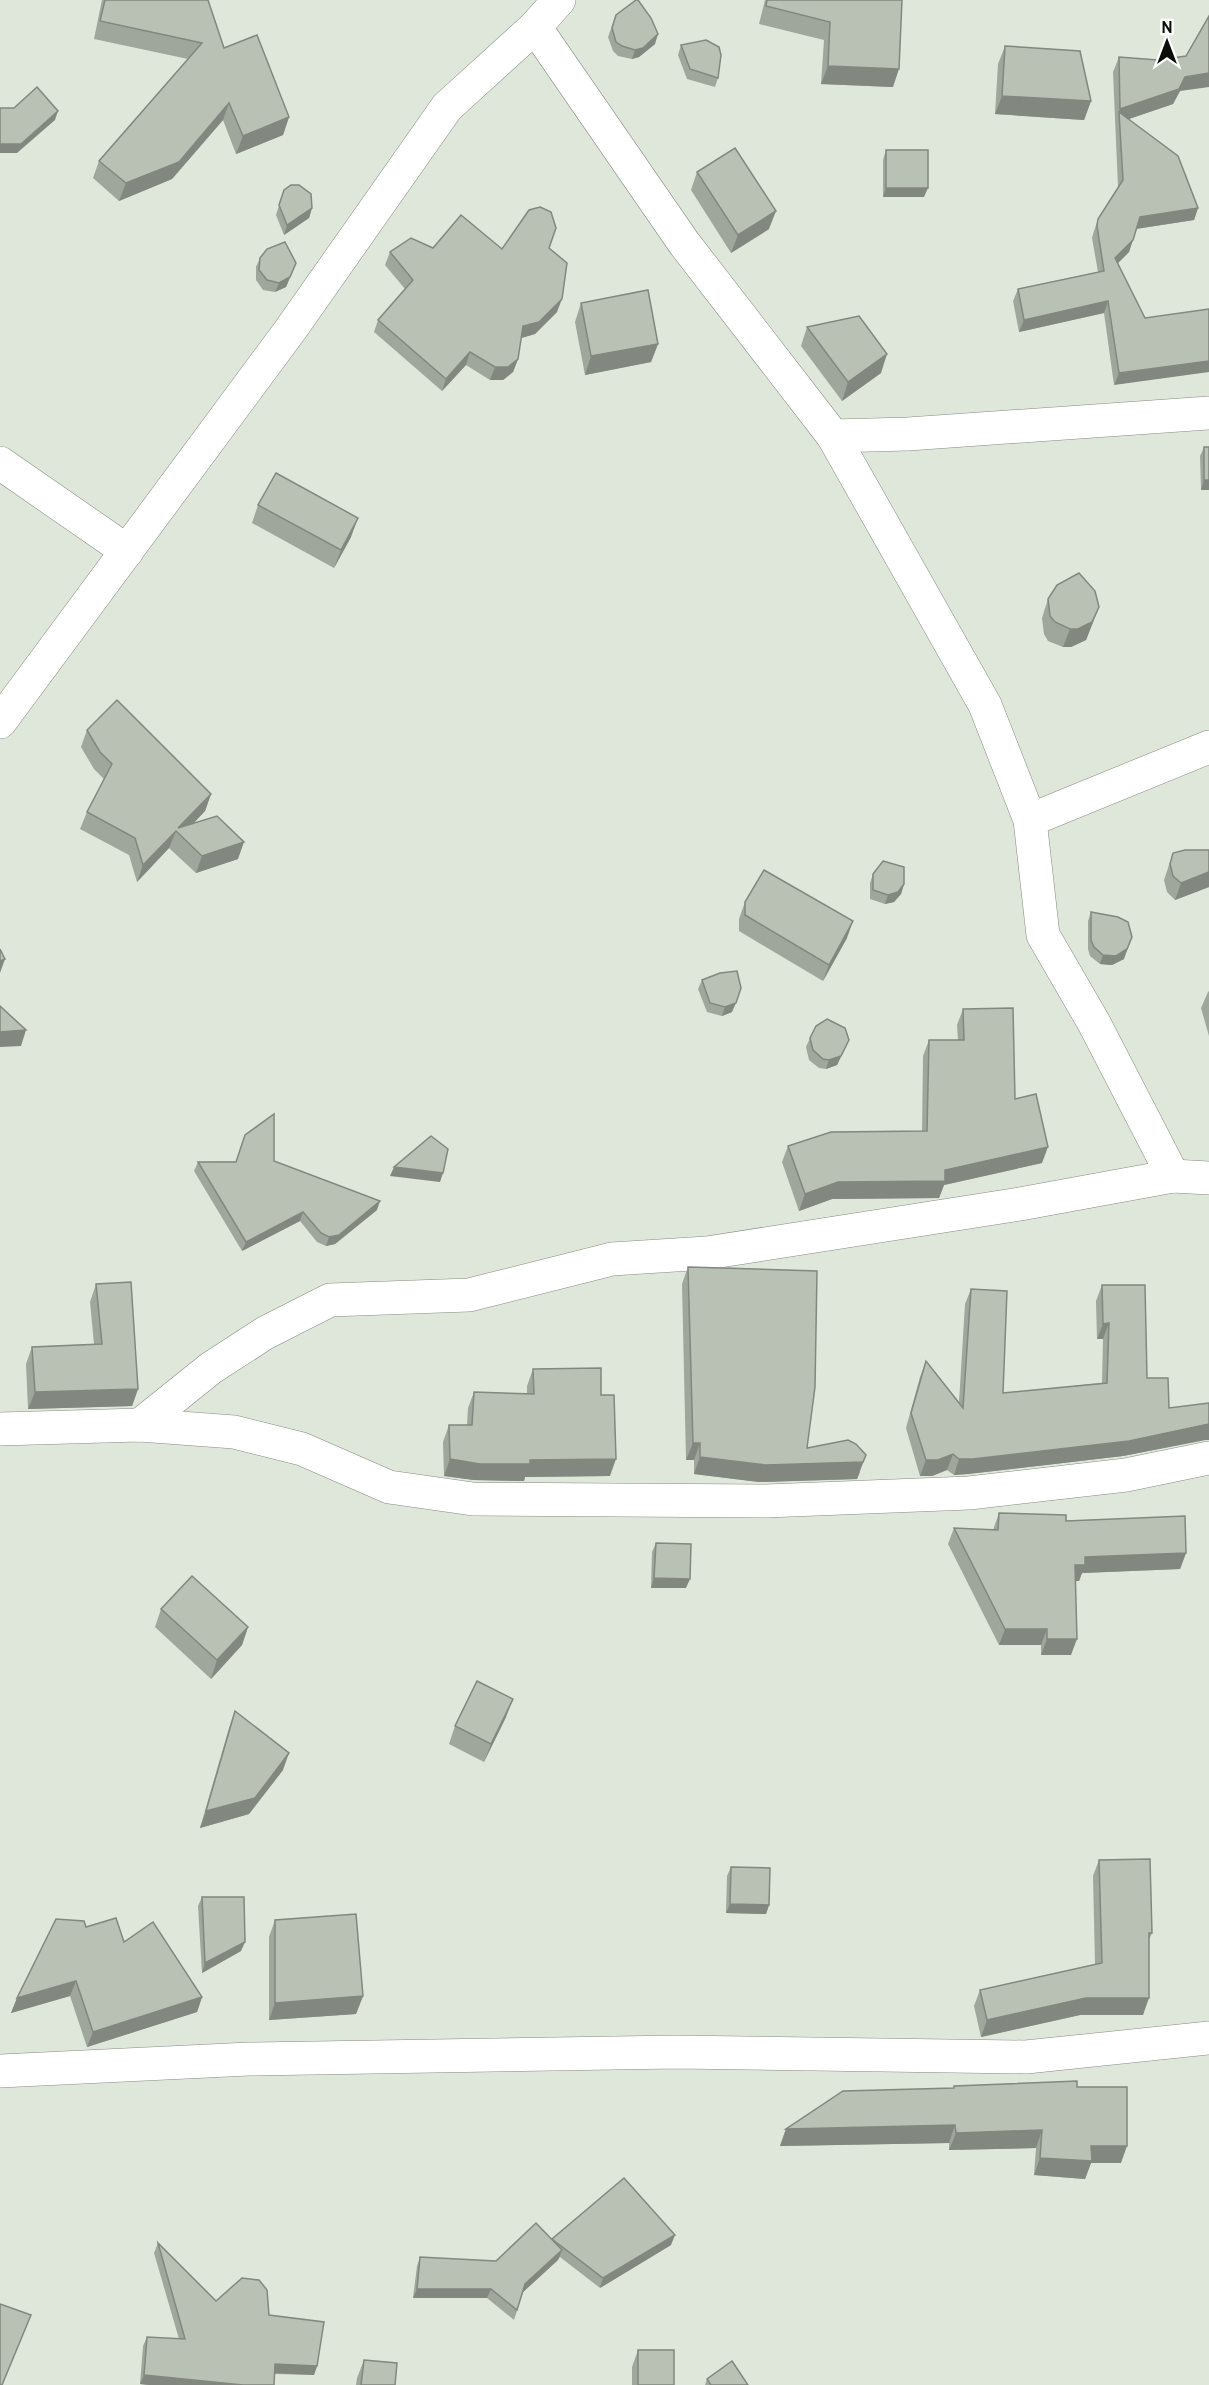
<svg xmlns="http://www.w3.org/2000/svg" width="1209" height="2385" font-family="Overpass,sans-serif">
<rect width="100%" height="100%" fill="#dee7da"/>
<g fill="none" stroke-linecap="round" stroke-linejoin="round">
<defs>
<g id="minor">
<path d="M535,27L684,243L833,436L985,705L1030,820L1043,935L1094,1023L1173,1176"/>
<path d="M833,436L908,434L1209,413"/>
<path d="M0,463L127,551"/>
<path d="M0,722L291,329L447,107L535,27L559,0"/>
<path d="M1030,820L1209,747"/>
<path d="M140,1425L211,1368L265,1333L330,1300L469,1295L612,1259L707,1253L1020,1204L1173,1176L1209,1178"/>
<path d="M0,1429L140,1425L234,1432L302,1449L389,1487L473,1499L766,1501L969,1493L1126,1475L1209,1458"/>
<path d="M0,2071L249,2059L676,2052L1026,2057L1209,2038"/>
</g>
</defs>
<use href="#minor" stroke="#848c80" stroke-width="34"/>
<use href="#minor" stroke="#fff" stroke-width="33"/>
</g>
<g fill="#9fa69c">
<path d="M102,0H208L224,48L289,117L283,135L236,154L223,120L172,179L119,201L93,178L99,161L188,59L94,39Z"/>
<path d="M765,0H902L893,87L821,84L824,40L759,24Z"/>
<path d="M616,15L655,44L639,57L632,59L618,56L613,51L608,37Z"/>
<path d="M681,45L718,78L715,87L687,79L678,55Z"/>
<path d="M1005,46L1091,101L1084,120L995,114L998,64Z"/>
<path d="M1119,57L1180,91L1173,104L1129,119L1198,208L1194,220L1136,229L1129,252L1118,263L1145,318L1114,385L1104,313L1019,332L1013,301L1018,289L1098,272L1092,238L1094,231L1098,219L1118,187L1113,72Z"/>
<path d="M886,150L924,197H883V160Z"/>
<path d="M697,172L769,229L731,253L691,190Z"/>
<path d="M284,190L312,208L309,218L284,235L276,215Z"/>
<path d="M433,248L502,249L549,248L557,312L535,334L521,338L518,359L513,372L503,380H490L466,365L442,391L374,332L378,320L405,289L385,265L390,252Z"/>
<path d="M260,258L292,273L286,287L275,292L263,290L256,280V267Z"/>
<path d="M581,303L658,344L651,362L585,375L575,322Z"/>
<path d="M807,327L881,373L842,401L801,346Z"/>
<path d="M1204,447L1209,490H1201L1200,456Z"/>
<path d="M258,505L351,537L334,568L252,523Z"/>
<path d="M1048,599L1099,607L1086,640L1071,647H1063L1048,641L1044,634L1042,618Z"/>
<path d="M87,730L211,794L205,811L193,824L238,859L196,873L169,848L137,882L129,855L80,829L87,812L104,779L94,769L81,747Z"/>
<path d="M1209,850V887L1175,900L1167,892L1164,880L1173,853Z"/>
<path d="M873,874L904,884L901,894L894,902L885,904L870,899V883Z"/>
<path d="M745,902L847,938L823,981L739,931V919Z"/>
<path d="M1091,912L1124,959L1112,965L1100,964L1090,956L1088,949V921Z"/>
<path d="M702,980L732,1012L722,1016L707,1012L698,989Z"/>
<path d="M1209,991V1036L1201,1008L1208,992Z"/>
<path d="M963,1009L1015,1099L1042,1163L944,1185L939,1198L832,1199L799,1211L782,1162L788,1146L922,1131L923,1056L929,1040H958L957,1025Z"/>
<path d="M810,1038L849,1040L837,1065L826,1069L819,1068L809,1060L806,1047Z"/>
<path d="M274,1161L377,1210L335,1244L326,1246L317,1242L300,1221L242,1251L194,1171L198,1162Z"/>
<path d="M688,1267L807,1448L860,1472L857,1479L759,1482L694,1474V1460H686L682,1284Z"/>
<path d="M96,1284L138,1389L132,1406L28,1409L26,1364L32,1347L94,1344L90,1302Z"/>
<path d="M1102,1285L1147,1378L1169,1408L1209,1403V1440H1205L1123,1456L968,1474L954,1475L947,1470L932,1476H920L906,1428L920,1377L926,1361L959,1402L965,1304L971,1289L1003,1393L1102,1383L1103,1339H1097L1096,1301Z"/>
<path d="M533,1369L601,1395L610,1476L525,1477L524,1481L474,1480L444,1476L443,1442L449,1425H467L468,1408L474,1392L527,1394V1386Z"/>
<path d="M999,1513L1066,1521L1186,1553L1180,1569L1082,1573L1079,1581H1076L1071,1655H1041V1645H999L948,1544L954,1528L993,1530Z"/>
<path d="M656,1543L686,1588H651L652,1552Z"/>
<path d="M161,1609L248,1627L242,1645L211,1679L155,1627Z"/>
<path d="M235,1711L283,1770L249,1814L200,1828L229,1728Z"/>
<path d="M506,1717L484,1762L449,1744L455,1726Z"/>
<path d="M1099,1860L1152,1933L1149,1940L1143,2015H1080L981,2037L974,2006L980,1990L1095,1964L1093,1876Z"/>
<path d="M731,1867L769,1905L766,1914L726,1913L727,1876Z"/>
<path d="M202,1897L241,1951L202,1973L198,1906Z"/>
<path d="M275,1920L363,1996L356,2014L269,2020V1937Z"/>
<path d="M86,1927L124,1942L202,1997L197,2012L87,2047L70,1996L11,2013L17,1998Z"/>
<path d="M954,2086L1077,2087L1121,2163H1091L1085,2179L1034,2175L1036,2148L949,2150V2143L780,2146L786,2129L954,2088Z"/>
<path d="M552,2239L671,2245L600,2288L560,2257L558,2260L523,2292L514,2320L487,2298H413L417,2266L420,2257L496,2261L552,2240Z"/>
<path d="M158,2243L216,2301L269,2315L317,2366L314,2375L274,2374V2385H149L140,2384L143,2346L147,2337L179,2339L154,2253Z"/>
<path d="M638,2350L674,2385H632V2367Z"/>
<path d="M364,2360L395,2385H356L357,2378Z"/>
<path d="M707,2379L748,2385H705Z"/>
</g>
<g fill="#82877f">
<path d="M658,34L655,44L639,57L632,59L635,50Z"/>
<path d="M828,66L899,69L893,87L821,84Z"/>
<path d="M1209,73V87L1180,91L1173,104L1120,122L1119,112L1115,124L1120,109L1185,77Z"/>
<path d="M1002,96L1091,101L1084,120L995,114Z"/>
<path d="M229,103L223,120L172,179L119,201L126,183Z"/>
<path d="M58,111L55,120L17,153H0V144Z"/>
<path d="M289,117L283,135L236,154L243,136Z"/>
<path d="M886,188H928L924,197H883Z"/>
<path d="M312,208L309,218L284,235L287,225Z"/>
<path d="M1198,208L1194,220L1135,229L1140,217Z"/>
<path d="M776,211L769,229L731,253L738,235Z"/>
<path d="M1133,240L1129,252L1111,270L1115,258Z"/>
<path d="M296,263L286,287L275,292L279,283Z"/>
<path d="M562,299L557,312L535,334L518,339L523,326Z"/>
<path d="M1108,301L1104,313L1019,332L1024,320Z"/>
<path d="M658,344L651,362L585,375L591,356Z"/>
<path d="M470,352L466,365L442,391L446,379Z"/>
<path d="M887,354L881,373L842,401L848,382Z"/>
<path d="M518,359L513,372L503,380H490L495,367Z"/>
<path d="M1209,361V372L1114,385L1119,373Z"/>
<path d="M1204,480H1209V490H1201Z"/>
<path d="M358,518L351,537L334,568L341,550Z"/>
<path d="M1099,607L1086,640L1071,647H1063L1070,629Z"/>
<path d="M211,794L205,811L181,836L178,828Z"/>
<path d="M176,831L169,848L137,882L143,865Z"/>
<path d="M244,842L238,859L196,873L202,856Z"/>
<path d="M1209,872V887L1175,900L1181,883Z"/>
<path d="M904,884L901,894L894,902L885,904L888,895Z"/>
<path d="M853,921L847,938L823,981L829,965Z"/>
<path d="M1132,937L1124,959L1112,965L1100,964L1103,955Z"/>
<path d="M5,959L0,973V961Z"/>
<path d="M736,1003L732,1012L722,1016L725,1007Z"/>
<path d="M26,1030L21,1046L0,1047V1032Z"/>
<path d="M849,1040L837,1065L826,1069L829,1060Z"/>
<path d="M1048,1147L1042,1163L944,1185L939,1198L832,1199L799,1211L805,1194L838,1182L945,1170Z"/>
<path d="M394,1167L443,1173L440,1182L390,1176Z"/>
<path d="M380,1201L377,1210L335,1244L326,1246L329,1237Z"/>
<path d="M303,1212L300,1221L242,1251L246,1242Z"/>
<path d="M1109,1323L1103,1339H1097L1103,1324Z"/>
<path d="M138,1389L132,1406L28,1409L35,1392Z"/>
<path d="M1209,1424V1440H1205L1123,1456L968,1474L954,1475L959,1459Z"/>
<path d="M693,1443H700L694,1460H686Z"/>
<path d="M953,1454L947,1470L932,1476H920L926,1460Z"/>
<path d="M866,1455L857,1479L759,1482L694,1474L700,1457Z"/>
<path d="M450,1459L530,1460L616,1459L610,1476L525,1477L524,1481L474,1480L444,1476Z"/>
<path d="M1186,1553L1180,1569L1082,1573L1079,1581H1070L1075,1565L1085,1557Z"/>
<path d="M654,1578L690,1579L686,1588H651Z"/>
<path d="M248,1627L242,1645L211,1679L217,1660Z"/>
<path d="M1005,1629H1047L1041,1645H999Z"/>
<path d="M1047,1639H1077L1071,1655H1041Z"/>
<path d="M513,1699L506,1717L484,1762L491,1744Z"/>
<path d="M289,1753L283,1770L249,1814L200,1828L206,1811Z"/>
<path d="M730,1904L769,1905L766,1914L726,1913Z"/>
<path d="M245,1942L241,1951L202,1973L205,1963Z"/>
<path d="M76,1981L70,1996L11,2013L17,1998Z"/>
<path d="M363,1996L356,2014L269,2020L275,2003Z"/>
<path d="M202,1997L197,2012L87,2047L93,2032Z"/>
<path d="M1086,1998H1149L1143,2015H1080L981,2037L987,2020Z"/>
<path d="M955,2125L949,2143L780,2146L786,2129Z"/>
<path d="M1042,2130L1036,2148L949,2150L956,2133Z"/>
<path d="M1091,2146H1127L1121,2163H1091L1085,2179L1034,2175L1040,2158Z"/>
<path d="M675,2235L671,2245L600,2288L603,2278Z"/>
<path d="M562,2250L558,2260L522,2293L525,2284Z"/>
<path d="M417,2289H491L487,2298H413Z"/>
<path d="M275,2364L317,2366L314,2375L272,2373Z"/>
<path d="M144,2375L243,2385H149L140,2384Z"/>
</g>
<g fill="#b9c1b5" stroke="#82877f" stroke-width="1.5">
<path d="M105,0H208L224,48L257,35L289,117L243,136L229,103L179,162L126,183L99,161L202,43L100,21Z"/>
<path d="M636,0H638L651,18L658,34L643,48L635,50L622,46L616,42L612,28L616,15Z"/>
<path d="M767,0H902L899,69L828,66L830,22L766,6Z"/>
<path d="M1209,16V73L1185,77L1179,89L1120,109L1119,57L1158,60L1186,56Z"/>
<path d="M706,40L719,47L721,55L718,78L690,69L681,45Z"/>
<path d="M1005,46L1080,51L1091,101L1002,96Z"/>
<path d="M37,87L58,111L21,144H0V108H14Z"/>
<path d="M1119,112L1178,156L1198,208L1140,217L1133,240L1115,258L1145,318L1209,309V361L1119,373L1108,301L1024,320L1018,289L1104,271L1097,226L1098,219L1123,180Z"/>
<path d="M735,148L776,211L738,235L697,172Z"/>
<rect x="886" y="150" width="42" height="38"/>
<path d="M291,185H299L311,194L312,208L287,225L279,205L284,190Z"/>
<path d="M540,207L551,212L556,228L549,248L567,263L562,299L539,322L523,326L518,359L508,367H495L470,352L446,379L378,320L413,280L390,252L411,238L433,248L461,215L502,249L529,210Z"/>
<path d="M285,242L296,263L290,277L279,283L267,280L259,270L260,258L267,249Z"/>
<path d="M648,290L658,344L591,356L581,303Z"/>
<path d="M859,316L887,354L848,382L807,327Z"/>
<rect x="1204" y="447" width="5" height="33"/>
<path d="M276,473L358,518L341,550L258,505Z"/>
<path d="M1079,573L1095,591L1099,607L1092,622L1078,629H1070L1055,622L1050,616L1048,599L1057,585Z"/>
<path d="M117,700L211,794L178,828L217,816L244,842L202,856L176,831L143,865L135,838L87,812L112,764L100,752L87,730Z"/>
<path d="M1185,850H1209V872L1181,883L1173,876L1170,864L1173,853Z"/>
<path d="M883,861L904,867V884L898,892L888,895L873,890V874Z"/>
<path d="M764,870L853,921L829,965L745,915V902Z"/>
<path d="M1091,912L1118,917L1128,922L1132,937L1127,949L1116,956L1103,955L1094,947L1091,940Z"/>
<path d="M0,949L5,959L0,961Z"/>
<path d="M737,971L741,988L736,1003L725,1007L710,1003L702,980L720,973Z"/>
<path d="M0,1006L26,1030L0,1032Z"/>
<path d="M1013,1008L1015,1099L1036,1094L1048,1147L945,1170V1181L838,1182L805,1194L788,1146L831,1132L927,1131L929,1040H964L963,1009Z"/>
<path d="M827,1019L845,1028L849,1040L841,1056L829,1060L823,1059L813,1050L810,1038L816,1026Z"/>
<path d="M274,1114V1161L380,1201L339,1235L329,1237L321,1233L303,1212L246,1242L198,1162H236L245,1135Z"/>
<path d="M431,1136L448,1149L443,1173L394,1167Z"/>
<path d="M688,1267L817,1271L815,1387L807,1448L848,1440L856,1444L866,1455L863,1462L765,1465L700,1457V1443H693Z"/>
<path d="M131,1282L138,1389L35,1392L32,1347L102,1344L96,1284Z"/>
<path d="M1102,1285H1145L1147,1378H1168L1169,1408L1209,1403V1424L1129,1441L973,1459H959L953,1454L938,1460H926L911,1413L926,1361L963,1408L971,1289L1007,1291L1003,1393L1107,1383L1109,1323L1103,1324Z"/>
<path d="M601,1368V1395H614L616,1459L530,1460V1464H480L450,1459L449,1425H472L474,1392L534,1394L533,1369Z"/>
<path d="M999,1513L1066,1515V1521L1185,1516L1186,1553L1085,1557V1565H1075L1077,1639H1047V1629H1005L954,1528L998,1530Z"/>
<path d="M656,1543L691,1544L690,1579L654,1578Z"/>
<path d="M192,1576L248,1627L217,1660L161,1609Z"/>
<path d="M477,1681L513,1699L491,1744L455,1726Z"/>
<path d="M235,1711L289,1753L255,1798L206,1811Z"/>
<path d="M1150,1859L1152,1933H1149V1998H1086L987,2020L980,1990L1102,1963L1099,1860Z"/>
<path d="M731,1867L770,1868L769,1905L730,1904Z"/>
<path d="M202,1897H244L245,1942L205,1963Z"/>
<path d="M356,1914L363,1996L275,2003V1920Z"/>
<path d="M116,1918L124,1942L153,1922L202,1997L93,2032L76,1981L17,1998L56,1919L84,1921L86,1927Z"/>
<path d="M1077,2081V2087H1127V2146H1091L1092,2161L1040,2158L1042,2130L956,2133L955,2125L786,2129L843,2091L954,2088V2086Z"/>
<path d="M624,2178L675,2235L603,2278L552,2239Z"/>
<path d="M536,2223L562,2250L525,2284L517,2310L491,2289H417L420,2257L496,2261Z"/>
<path d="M158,2243L216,2301L242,2278L259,2280L267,2290L269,2315L324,2322L317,2366L275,2364L274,2385H243L144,2375L147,2337L185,2339Z"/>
<path d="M0,2304L31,2315L2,2385H0Z"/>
<rect x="638" y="2350" width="36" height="35"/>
<path d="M364,2360L397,2363L395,2385H361Z"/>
<path d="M732,2361L748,2385H711L707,2379Z"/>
</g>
<g transform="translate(1167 42)" stroke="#ffffff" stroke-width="4.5" paint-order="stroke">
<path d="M0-4.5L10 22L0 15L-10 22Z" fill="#0a0d08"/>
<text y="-9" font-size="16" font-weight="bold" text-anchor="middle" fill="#0a0d08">N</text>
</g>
</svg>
